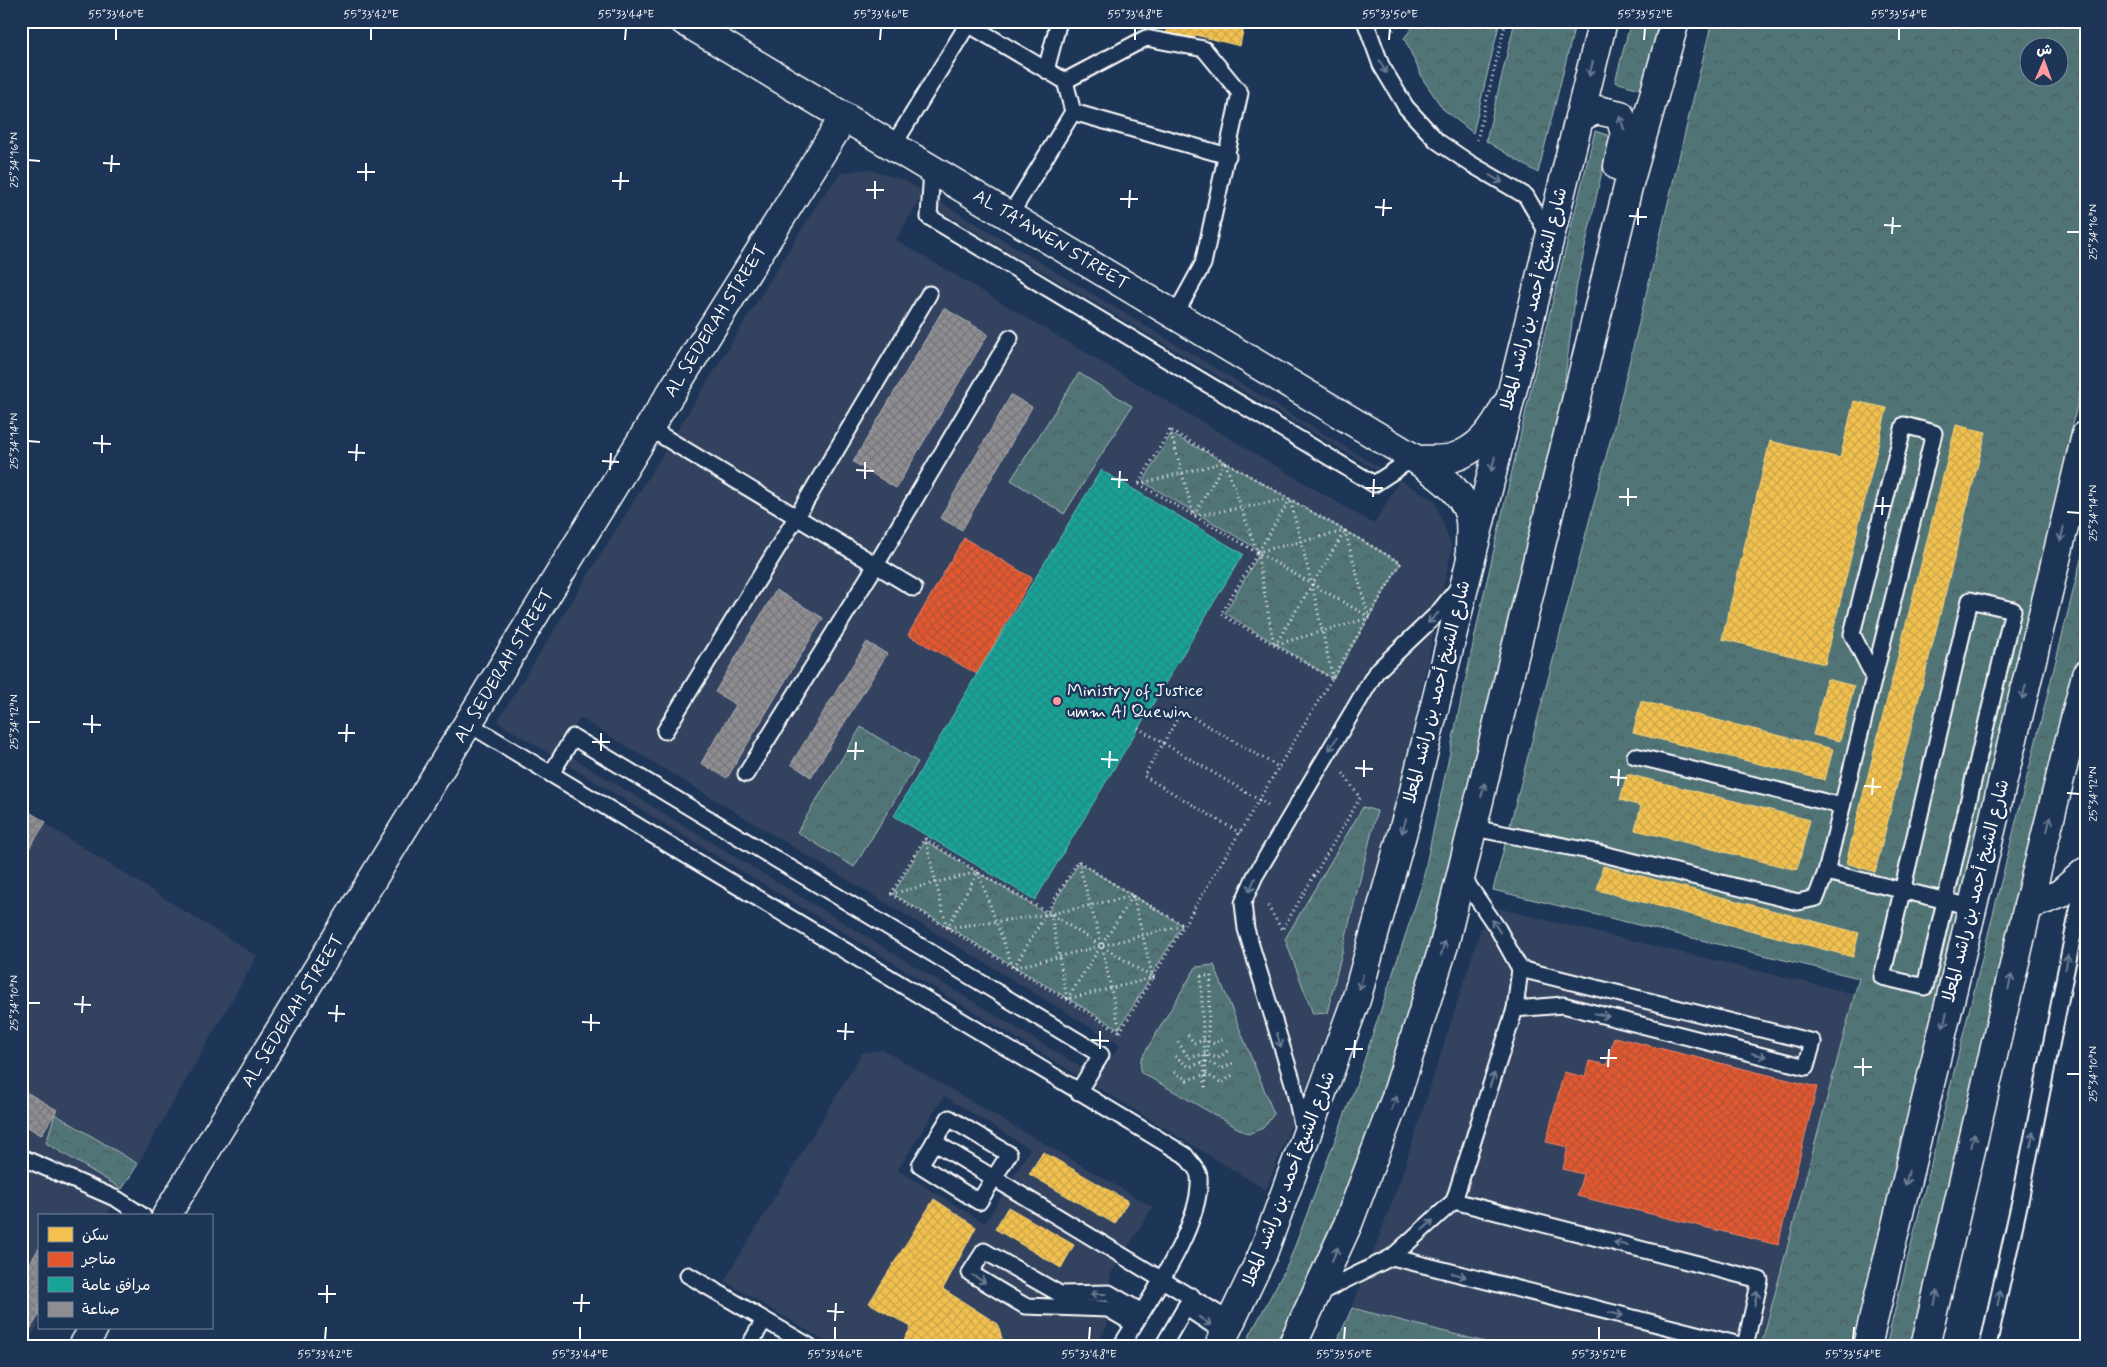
<svg xmlns="http://www.w3.org/2000/svg" width="2107" height="1367" font-family="Mynerve,'Playpen Sans Arabic',sans-serif">
<defs>
<pattern id="forest-crowns" width="20" height="18" patternUnits="userSpaceOnUse" patternTransform="scale(1.25)"><rect width="20" height="18" fill="#517577"/><path d="M2 6a3 3 0 1 1 6 0M12 15a3 3 0 1 1 6 0" fill="none" stroke="#4e5c5d"/></pattern>
<pattern id="homes-cross-hatch" width="8" height="8" patternUnits="userSpaceOnUse" patternTransform="scale(1.25)"><rect width="8" height="8" fill="#f2c14e"/><path d="M0 0l8 8M0 8l8-8" fill="none" stroke="#c8a44e"/></pattern>
<pattern id="shops-cross-hatch" width="8" height="8" patternUnits="userSpaceOnUse" patternTransform="scale(1.25)"><rect width="8" height="8" fill="#e4572e"/><path d="M0 0l8 8M0 8l8-8" fill="none" stroke="#af5338"/></pattern>
<pattern id="public-cross-hatch" width="8" height="8" patternUnits="userSpaceOnUse" patternTransform="scale(1.25)"><rect width="8" height="8" fill="#17a398"/><path d="M0 0l8 8M0 8l8-8" fill="none" stroke="#278981"/></pattern>
<pattern id="industry-cross-hatch" width="8" height="8" patternUnits="userSpaceOnUse" patternTransform="scale(1.25)"><rect width="8" height="8" fill="#8d8d92"/><path d="M0 0l8 8M0 8l8-8" fill="none" stroke="#76767a"/></pattern>
</defs>
<rect width="100%" height="100%" fill="#1d3557"/>
<filter id="ink" filterUnits="userSpaceOnUse"><feTurbulence type="fractalNoise" baseFrequency=".02" numOctaves="2"/><feDisplacementMap in="SourceGraphic" scale="10" xChannelSelector="R" yChannelSelector="G"/><feConvolveMatrix kernelMatrix="1 2 1 2 8 2 1 2 1" color-interpolation-filters="sRGB"/></filter>
<g filter="url(#ink)">
<g fill="#32425e" fill-rule="evenodd">
<path d="M868,169L904,180L1435,501L1452,548L1401,784L1341,997L1266,1190L497,722L821,198L841,173ZM920,199L1398,483L1374,524L896,240ZM1101,471L1035,900L894,816L977,674ZM964,539L1032,578L977,674L908,635ZM580,718L1120,1045L1097,1077L560,750Z"/>
<path d="M21,809L257,956L138,1164L106,1216H39V1324L25,1346H21V1094L94,1137L21,1092Z"/>
<path d="M1488,906L1855,994L1761,1346H1501L1352,1308L1401,1178Z"/>
<path d="M883,1050L1153,1207L1110,1275L1107,1327L1095,1346H1004L998,1324L943,1289L976,1227L934,1199L869,1303L911,1327L901,1346H833L724,1281L862,1053ZM944,1096L1030,1149L985,1223L898,1170ZM1043,1152L1128,1200L1115,1224L1030,1175ZM1008,1207L1073,1245L1061,1268L995,1230Z"/>
</g>
<g fill="url(#forest-crowns)" stroke="#a8babb" fill-rule="evenodd">
<path d="M1418,21H1500L1473,133L1443,109L1424,81L1404,38Z"/>
<path d="M1515,21H1576L1538,173L1486,141Z"/>
<path d="M1631,21H1664L1647,91L1615,82Z"/>
<path d="M1712,21H2086V365L1942,1015L1855,1346H1761L1859,978L1493,890L1614,426ZM2030,48H2060V78H2030Z"/>
<path d="M1595,131L1610,136L1577,283L1560,417L1444,903L1383,1096L1315,1271L1274,1346H1244L1288,1264L1356,1085L1421,888L1484,593L1532,384Z"/>
<path d="M1079,373L1132,406L1064,514L1011,480Z"/>
<path d="M1171,434L1225,462L1401,563L1333,679L1225,613L1261,551L1143,482Z"/>
<path d="M2086,539V637L1914,1346H1886Z"/>
<path d="M861,727L918,762L854,867L797,832Z"/>
<path d="M1363,807L1377,811L1327,1013L1313,1014L1285,939Z"/>
<path d="M925,841L1047,914L1079,863L1182,925L1119,1029L893,894Z"/>
<path d="M1214,965L1274,1114L1263,1128L1248,1134L1140,1072L1141,1059L1196,967Z"/>
<path d="M55,1114L138,1164L122,1189L46,1143Z"/>
<path d="M1352,1308L1501,1346H1335Z"/>
</g>
<g fill="url(#homes-cross-hatch)" stroke="#f6d483">
<path d="M1149,21H1245L1240,46L1195,35L1193,44L1165,39L1167,25Z"/>
<path d="M1854,401L1887,408L1825,664L1722,639L1770,441L1840,458Z"/>
<path d="M1956,425L1986,432L1875,872L1846,863Z"/>
<path d="M1070,582L1136,623L1094,690L1028,650Z"/>
<circle cx="1081" cy="632" r="23"/>
<path d="M1827,679L1854,686L1840,741L1813,735Z"/>
<path d="M1641,701L1833,749L1825,780L1633,733Z"/>
<path d="M1627,774L1810,820L1797,870L1635,830L1641,806L1620,800Z"/>
<path d="M1603,866L1859,933L1853,957L1597,890Z"/>
<path d="M1043,1152L1128,1201L1115,1224L1029,1174Z"/>
<path d="M934,1199L976,1227L943,1289L998,1324L1004,1346H901L911,1327L869,1303Z"/>
<path d="M1008,1207L1074,1245L1061,1268L995,1229Z"/>
</g>
<g fill="url(#shops-cross-hatch)" stroke="#ec896d">
<path d="M964,538L1032,578L977,674L908,635Z"/>
<path d="M1614,1037L1817,1087L1778,1245L1577,1196L1583,1174L1563,1169L1568,1147L1546,1142L1564,1072L1585,1077L1589,1061L1607,1065Z"/>
</g>
<path fill="url(#public-cross-hatch)" stroke="#5dbfb7" d="M1101,470L1243,554L1035,900L894,816L977,674Z"/>
<g fill="url(#industry-cross-hatch)" stroke="#afafb3">
<path d="M944,308L988,334L896,488L853,462Z"/>
<path d="M1011,395L1032,407L962,530L940,518Z"/>
<path d="M776,590L823,618L727,778L701,763L736,705L715,692Z"/>
<path d="M867,642L887,654L811,777L791,764Z"/>
<path d="M21,807L46,822L21,861Z"/>
<path d="M21,1089L57,1110L41,1135L21,1123Z"/>
<path d="M39,1248V1315L21,1344V1277Z"/>
</g>
<g fill="none" stroke-linecap="round" stroke-linejoin="round">
<defs>
<g id="lane">
<path d="M1365,21L1381,65L1406,107L1437,141L1471,164L1526,196L1544,227L1546,238"/>
<path d="M1046,70L1059,21"/>
<path d="M1065,81L1146,38L1204,49L1240,93L1203,264L1175,315"/>
<path d="M893,146L968,24L1065,81L1073,112L1228,156"/>
<path d="M932,169L929,217L1374,484L1415,457"/>
<path d="M1010,215L1073,112"/>
<path d="M649,428L914,588"/>
<path d="M1970,600L2013,610L1925,987L1882,977Z"/>
<path d="M1874,677L1852,634L1904,425L1934,433L1826,872L1972,907"/>
<path d="M469,724L551,774L573,737L1101,1055L1078,1092"/>
<path d="M665,731L796,518L929,294"/>
<path d="M1635,756L1842,806"/>
<path d="M551,774L1185,1155C1189,1161 1199,1170 1199,1177C1203,1225 1146,1304 1121,1346"/>
<path d="M746,774L876,565L1010,338"/>
<path d="M1474,828L1599,853L1798,902L1816,898L1826,872"/>
<path d="M1462,876L1498,929L1520,969L1515,1009"/>
<path d="M949,1118L1009,1154L979,1202L920,1165Z"/>
<path d="M1304,1134L1293,1083L1246,929L1243,903L1255,876L1376,672L1437,614L1458,588"/>
<path d="M934,1142L1232,1322"/>
<path d="M21,1157L117,1199L143,1216"/>
<path d="M1454,1201L1760,1280L1745,1346"/>
<path d="M1392,1257L1454,1201L1515,1009L1563,1005L1806,1067L1813,1042L1520,969"/>
<path d="M688,1275L809,1346"/>
<path d="M1317,1294L1392,1257L1744,1346"/>
<path d="M1185,1307L1226,1334"/>
<path d="M1134,1324L1108,1309L1025,1306L970,1273L984,1251L1060,1294L1109,1293L1142,1312"/>
<path d="M749,1346L764,1320"/>
<path d="M1163,1346L1192,1296"/>
<path d="M1988,1346L2020,1201L2085,875"/>
</g>
<g id="street">
<path d="M684,21L1417,460"/>
<path d="M1470,551C1470,541 1471,530 1470,520C1466,492 1437,475 1417,460C1428,459 1442,461 1452,458C1479,450 1494,429 1506,405"/>
<path d="M166,1216L649,428L844,117"/>
<path d="M83,1346L94,1328"/>
</g>
<g id="secondary">
<path d="M1579,117L1597,110L1620,115L1625,135L1618,166"/>
<path d="M2028,906L2060,894L2085,872"/>
<path d="M1219,1346L1262,1256L1356,1000L1413,795L1603,21"/>
<path d="M1292,1346L1348,1224L1395,1100L1444,945L1628,187L1675,21"/>
<path d="M1867,1346L2086,435"/>
<path d="M1925,1346L2028,906L2086,675"/>
</g>
</defs>
<use href="#lane" stroke="#fff" stroke-width="19"/>
<use href="#street" stroke="#fff" stroke-width="31"/>
<use href="#secondary" stroke="#fff" stroke-width="31"/>
<g stroke="#fff" stroke-width="3" stroke-dasharray="1 4" stroke-linecap="butt">
<path d="M1393,30L1401,21"/>
<path d="M1477,140L1506,21"/>
<path d="M1170,430L1194,516L1290,499L1312,585L1333,679"/>
<path d="M1139,483L1170,430"/>
<path d="M1139,484L1225,462L1257,552L1274,645"/>
<path d="M1139,484L1369,617"/>
<path d="M1290,499L1221,614L1333,679"/>
<path d="M1194,515L1225,462"/>
<path d="M1257,552L1345,531L1369,618L1274,645"/>
<path d="M1275,645L1345,531"/>
<path d="M1138,728L1271,807"/>
<path d="M1240,833L1144,776L1182,711L1280,768"/>
<path d="M925,838L947,928L1051,914L1133,896L1153,978L1067,999L1051,914"/>
<path d="M925,839L978,872L947,928"/>
<path d="M1078,861L1102,946L1120,1031"/>
<path d="M979,873L1047,912"/>
<path d="M891,894L978,872L1013,968L1184,925"/>
<path d="M891,894L1120,1032"/>
<path d="M891,894L924,839"/>
<path d="M1133,896L1184,925"/>
<path d="M1268,906L1282,930L1360,798L1343,773"/>
<path d="M1052,915L1153,978"/>
<path d="M1014,967L1078,861L1133,896L1067,999"/>
<path d="M1201,976H1211L1205,1089Z"/>
<path d="M1120,1032L1401,563L1170,430"/>
<path d="M1188,1035L1194,1043L1204,1040L1215,1044L1223,1038"/>
<path d="M1178,1042L1189,1058L1204,1054L1218,1058L1230,1049"/>
<path d="M1175,1056L1189,1067L1207,1061L1221,1069L1235,1062"/>
<path d="M1174,1072L1187,1080L1206,1074L1222,1083L1234,1074"/>
<path d="M2083,1346L2086,1336"/>
</g>
<use href="#lane" stroke="#1d3557" stroke-width="15"/>
<use href="#street" stroke="#1d3557" stroke-width="28"/>
<use href="#secondary" stroke="#1d3557" stroke-width="28"/>
</g>
<defs><path id="oneway-shaft" d="M-6 0H5M1.5-3L5.5 0L1.5 3" fill="none" stroke-width="1.6" stroke-linecap="round" stroke-linejoin="round" transform="scale(1.25)"/></defs>
<g stroke="#6c7c92">
<use href="#oneway-shaft" transform="translate(1383 67) rotate(62)"/>
<use href="#oneway-shaft" transform="translate(1591 69) rotate(104)"/>
<use href="#oneway-shaft" transform="translate(1622 123) rotate(-108)"/>
<use href="#oneway-shaft" transform="translate(1496 179) rotate(30)"/>
<use href="#oneway-shaft" transform="translate(1493 464) rotate(104)"/>
<use href="#oneway-shaft" transform="translate(2062 534) rotate(104)"/>
<use href="#oneway-shaft" transform="translate(1433 618) rotate(135)"/>
<use href="#oneway-shaft" transform="translate(2024 692) rotate(104)"/>
<use href="#oneway-shaft" transform="translate(1333 744) rotate(121)"/>
<use href="#oneway-shaft" transform="translate(1483 790) rotate(-76)"/>
<use href="#oneway-shaft" transform="translate(2049 824) rotate(-76)"/>
<use href="#oneway-shaft" transform="translate(1404 826) rotate(106)"/>
<use href="#oneway-shaft" transform="translate(1252 885) rotate(114)"/>
<use href="#oneway-shaft" transform="translate(1496 926) rotate(-122)"/>
<use href="#oneway-shaft" transform="translate(1443 948) rotate(-74)"/>
<use href="#oneway-shaft" transform="translate(2067 962) rotate(-78)"/>
<use href="#oneway-shaft" transform="translate(1361 982) rotate(106)"/>
<use href="#oneway-shaft" transform="translate(2010 982) rotate(-77)"/>
<use href="#oneway-shaft" transform="translate(1602 1015) rotate(14)"/>
<use href="#oneway-shaft" transform="translate(1945 1020) rotate(103)"/>
<use href="#oneway-shaft" transform="translate(1279 1040) rotate(73)"/>
<use href="#oneway-shaft" transform="translate(1759 1055) rotate(14)"/>
<use href="#oneway-shaft" transform="translate(1492 1080) rotate(-72)"/>
<use href="#oneway-shaft" transform="translate(1394 1103) rotate(-70)"/>
<use href="#oneway-shaft" transform="translate(2032 1139) rotate(-80)"/>
<use href="#oneway-shaft" transform="translate(1973 1140) rotate(-77)"/>
<use href="#oneway-shaft" transform="translate(1907 1178) rotate(103)"/>
<use href="#oneway-shaft" transform="translate(1428 1225) rotate(-42)"/>
<use href="#oneway-shaft" transform="translate(1621 1244) rotate(-166)"/>
<use href="#oneway-shaft" transform="translate(1335 1254) rotate(-66)"/>
<use href="#oneway-shaft" transform="translate(1459 1275) rotate(15)"/>
<use href="#oneway-shaft" transform="translate(979 1279) rotate(30)"/>
<use href="#oneway-shaft" transform="translate(1098 1294) rotate(180)"/>
<use href="#oneway-shaft" transform="translate(1756 1298) rotate(-77)"/>
<use href="#oneway-shaft" transform="translate(1936 1298) rotate(-77)"/>
<use href="#oneway-shaft" transform="translate(1999 1298) rotate(-78)"/>
<use href="#oneway-shaft" transform="translate(1616 1314) rotate(14)"/>
<use href="#oneway-shaft" transform="translate(1205 1321) rotate(34)"/>
</g>
</g>
<path fill="none" stroke="#fff" stroke-width="2" d="M116,40V28M371,40V28M625,40L626,28M880,40L881,28M1135,40V28M1389,40L1390,28M1644,40L1645,28M1899,40V28M28,160L40,161M103,163L120,164M111,172L112,155M357,172H375M366,181V163M612,181H629M620,190L621,172M866,190H884M875,199V181M1120,199H1138M1375,207L1392,208M1129,208L1130,190M1383,216L1384,199M1629,216L1647,217M1638,225V208M1884,225L1901,226M2067,232H2080M1892,234L1893,217M28,441L40,442M93,443L111,444M348,452L365,453M102,453V435M356,461L357,444M602,461L619,462M610,470L611,453M856,470L874,471M865,479V462M1111,479L1128,480M1119,488L1120,471M1365,488H1383M1373,497L1374,479M1619,497H1637M1628,506V488M1874,506H1891M2067,512L2080,513M1882,515L1883,497M28,722H40M83,724L101,725M92,733V715M338,733H355M346,742L347,724M592,742H610M601,751V733M847,751H864M1101,759L1118,760M855,760L856,742M1109,768L1110,751M1355,768L1373,769M1364,777V760M1610,777L1627,778M1618,786L1619,769M1864,786L1881,787M2067,793L2080,794M1872,795L1873,778M28,1003H40M74,1004L91,1005M82,1013L83,996M328,1013L345,1014M336,1022L337,1005M582,1022L600,1023M591,1031V1014M837,1031L854,1032M845,1040L846,1023M1091,1040L1109,1041M1100,1049V1031M1345,1049H1363M1354,1058L1355,1040M1600,1058H1617M1608,1067L1609,1049M1854,1067H1872M2067,1074H2080M1863,1076V1058M318,1294H336M327,1303V1285M573,1303H590M827,1311L844,1312M581,1312L582,1294M835,1321L836,1303M325,1340L326,1327M580,1340V1327M835,1340V1327M1089,1340L1090,1327M1344,1340L1345,1327M1599,1340V1327M1853,1340L1854,1327"/>
<circle fill="#ff9aa2" stroke="#1d3557" stroke-width="2" cx="1057" cy="701" r="5"/>
<g text-anchor="middle" dominant-baseline="central" stroke-width="5" stroke-linejoin="round" paint-order="stroke">
<g font-size="18" fill="#fff" stroke="#1d3557">
<text transform="translate(1051 240) rotate(31)">AL TA'AWEN STREET</text>
<text transform="translate(1534 299) rotate(-76)">شارع الشيخ أحمد بن راشد المعلا</text>
<text transform="translate(716 321) rotate(-58)">AL SEDERAH STREET</text>
<text transform="translate(504 666) rotate(-59)">AL SEDERAH STREET</text>
<text transform="translate(1437 692) rotate(-76)">شارع الشيخ أحمد بن راشد المعلا</text>
<text transform="translate(1976 891) rotate(-76)">شارع الشيخ أحمد بن راشد المعلا</text>
<text transform="translate(293 1011) rotate(-58)">AL SEDERAH STREET</text>
<text transform="translate(1289 1179) rotate(-69)">شارع الشيخ أحمد بن راشد المعلا</text>
</g>
<g font-size="18" fill="#fff" stroke="#1d3557" text-anchor="start">
<text x="1067" y="691">Ministry of Justice<tspan x="1067" dy="21">umm Al Quewin</tspan></text>
</g>
</g>
<rect width="2107" height="1367" fill="none" stroke="#1d3557" stroke-width="55"/>
<rect x="38" y="1214" width="175" height="115" fill="#1d3557" stroke="#77869a"/>
<rect x="48" y="1227" width="25" height="15" fill="#f2c14e" stroke="#77869a"/>
<text x="82" y="1240" font-size="15" fill="#ffffff">سكن</text>
<rect x="48" y="1252" width="25" height="15" fill="#e4572e" stroke="#77869a"/>
<text x="82" y="1264" font-size="15" fill="#ffffff">متاجر</text>
<rect x="48" y="1277" width="25" height="15" fill="#17a398" stroke="#77869a"/>
<text x="82" y="1290" font-size="15" fill="#ffffff">مرافق عامة</text>
<rect x="48" y="1302" width="25" height="15" fill="#8d8d92" stroke="#77869a"/>
<text x="82" y="1314" font-size="15" fill="#ffffff">صناعة</text>
<g transform="translate(2044 62) rotate(2)"><circle r="24" fill="#1d3557" stroke="#77869a"/>
<path d="M0-4L9 19L0 12L-9 19Z" fill="#ff9aa2"/>
<text y="-8" font-size="14" font-weight="bold" text-anchor="middle" fill="#ffffff">ش</text>
</g>
<rect x="28" y="28" width="2052" height="1312" fill="none" stroke="#fff" stroke-width="2"/>
<g font-size="12" text-anchor="middle" fill="#fff">
<text x="116" y="18">55°33'40"E</text>
<text x="371" y="18">55°33'42"E</text>
<text x="626" y="18">55°33'44"E</text>
<text x="881" y="18">55°33'46"E</text>
<text x="1135" y="18">55°33'48"E</text>
<text x="1390" y="18">55°33'50"E</text>
<text x="1645" y="18">55°33'52"E</text>
<text x="1899" y="18">55°33'54"E</text>
<text transform="translate(14 160) rotate(-90)" y="4">25°34'16"N</text>
<text transform="translate(2093 232) rotate(-90)" y="4">25°34'16"N</text>
<text transform="translate(14 441) rotate(-90)" y="4">25°34'14"N</text>
<text transform="translate(2093 513) rotate(-90)" y="4">25°34'14"N</text>
<text transform="translate(14 722) rotate(-90)" y="4">25°34'12"N</text>
<text transform="translate(2093 794) rotate(-90)" y="4">25°34'12"N</text>
<text transform="translate(14 1003) rotate(-90)" y="4">25°34'10"N</text>
<text transform="translate(2093 1074) rotate(-90)" y="4">25°34'10"N</text>
<text x="325" y="1358">55°33'42"E</text>
<text x="580" y="1358">55°33'44"E</text>
<text x="835" y="1358">55°33'46"E</text>
<text x="1089" y="1358">55°33'48"E</text>
<text x="1344" y="1358">55°33'50"E</text>
<text x="1599" y="1358">55°33'52"E</text>
<text x="1853" y="1358">55°33'54"E</text>
</g>
</svg>
